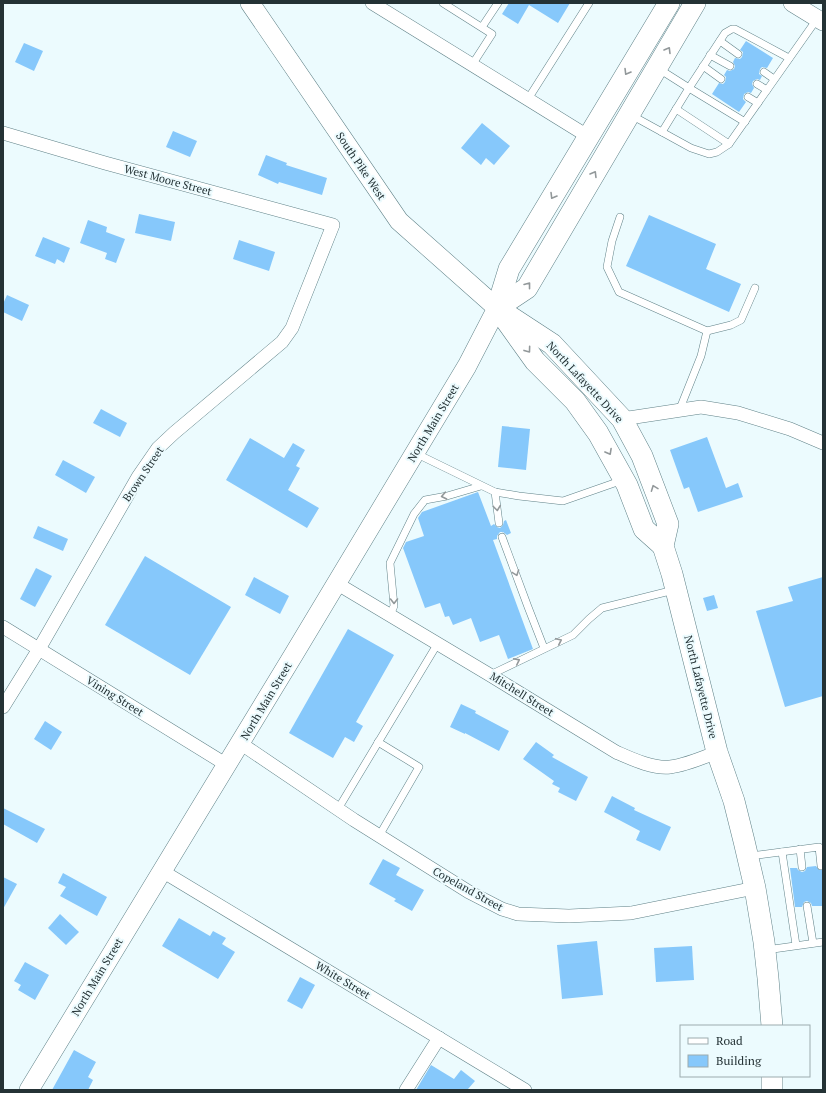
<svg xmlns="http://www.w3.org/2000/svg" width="826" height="1093" font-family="'PT Serif',serif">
<rect width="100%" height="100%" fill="#ecfbfe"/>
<g fill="#86c8fb">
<path d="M509,3H570L558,23L529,5L518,24L502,14Z"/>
<path d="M746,41L773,58L767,68L762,67L760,69L759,74L762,76L760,80L757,79L753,81L752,84L754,88L751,93L748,92L744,94L743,99L746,102L739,112L712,94L719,83L723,84L725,82L726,77L724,75L727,70L730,71L734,69L735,66L733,62L735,58L740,59L742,57L743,52L740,50Z"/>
<path d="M24,43L43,51L34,71L15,62Z"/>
<path d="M482,123L510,146L494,165L486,158L481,165L461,148Z"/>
<path d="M173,131L197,141L190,157L166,147Z"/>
<path d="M266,155L287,163L286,165L327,178L322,195L279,182L278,184L258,175Z"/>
<path d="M139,214L175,222L171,241L135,233Z"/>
<path d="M649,215L716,244L706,269L741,284L729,312L626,266Z"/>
<path d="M88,220L107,227L106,232L125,239L116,263L105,259L107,253L80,243Z"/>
<path d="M43,237L70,248L64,263L57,259L55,264L35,256Z"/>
<path d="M239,240L275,252L269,271L233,259Z"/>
<path d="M7,295L29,305L22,321L3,312V304Z"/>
<path d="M101,409L127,423L120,437L93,423Z"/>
<path d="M502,426L530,429L526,470L498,467Z"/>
<path d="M707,437L726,488L738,483L743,497L698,512L689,487L684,489L670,450Z"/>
<path d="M250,438L284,458L293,443L305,450L296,466L300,468L288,490L319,508L307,528L226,480Z"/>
<path d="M63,460L95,477L86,493L55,475Z"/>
<path d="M478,492L491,526L494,524L497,527L500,528L503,525L504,521L506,520L511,533L507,535L503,532H500L497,536V539L493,540L533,649L508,659L499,635L480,642L471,618L453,625L449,616L445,617L440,603L425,608L403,548L406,542L424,536L418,518L422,512Z"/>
<path d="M38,526L68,539L63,551L33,538Z"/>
<path d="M145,556L231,607L190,675L105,625Z"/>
<path d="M36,568L52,576L35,607L20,599Z"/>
<path d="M254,577L289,596L280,614L245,595Z"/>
<path d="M823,577V696L785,707L756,611L793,601L788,587Z"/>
<path d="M714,595L718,608L707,611L703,598Z"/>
<path d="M348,629L394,655L356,722L363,726L354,742L345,737L333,758L289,733Z"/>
<path d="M461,704L476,711L475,713L509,731L499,751L465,733V734L450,727Z"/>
<path d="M45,721L62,732L51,750L34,739Z"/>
<path d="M536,742L554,755L552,757L588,777L576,801L558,792L560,788L552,784L554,781L523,759Z"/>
<path d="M612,796L635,808L634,810L671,827L660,851L636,840L640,831L604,812Z"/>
<path d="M3,808L45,829L37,843L3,824Z"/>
<path d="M383,859L400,868L396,875L424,890L412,911L394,901L396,899L369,884Z"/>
<path d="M816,866L819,870H823V906H812L811,903L807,901L804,902L802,907H795L790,868H797L798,870L802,872L805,871L807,867Z"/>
<path d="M63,873L107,897L97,916L60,896L66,887L58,883Z"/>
<path d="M3,877L17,884L3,909Z"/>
<path d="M60,914L79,932L66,945L48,928Z"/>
<path d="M179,918L210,936L213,931L226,938L222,944L235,952L218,979L162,946Z"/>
<path d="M597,941L603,995L562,999L557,945Z"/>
<path d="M692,946L694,980L656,982L654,948Z"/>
<path d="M25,962L49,975L35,1000L18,990L21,985L14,981Z"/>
<path d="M300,977L315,985L302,1009L287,1001Z"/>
<path d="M74,1050L96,1062L88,1077L93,1080L88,1090H52Z"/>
<path d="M431,1065L454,1079L461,1070L475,1081L468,1089L470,1090H416Z"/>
</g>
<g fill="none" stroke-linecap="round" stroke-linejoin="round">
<defs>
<g id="service">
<path d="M443,3L492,34L472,65"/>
<path d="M482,27L498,3"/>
<path d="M720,41L738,54"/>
<path d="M710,55L730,66"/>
<path d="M703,66L721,79"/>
<path d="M659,69L689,88L662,132"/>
<path d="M764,72L774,79"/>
<path d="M757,84L767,90"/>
<path d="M748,97L758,103"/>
<path d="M528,99L589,3"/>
<path d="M676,109L729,144"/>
<path d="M631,115L691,148L709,154L717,152L729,144L817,19"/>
<path d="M745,122L689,88L725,33L732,29H735L789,58"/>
<path d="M620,217L612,241L607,267L619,292L707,331L701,356L679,411"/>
<path d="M707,331L731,325L741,320L755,288"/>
<path d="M415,453L495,492L519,496L563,501L623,480"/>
<path d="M495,492L499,523"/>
<path d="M502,537L528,607L544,648"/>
<path d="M390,615L394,606L390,563L414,514L425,500L447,496L481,486"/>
<path d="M490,675L573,635L589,619L602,608L674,590"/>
<path d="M378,742L419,767L379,836"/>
<path d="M338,809L438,643"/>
<path d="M800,849L802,867"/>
<path d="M782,852L796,945"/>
<path d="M750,856L819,847L821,866"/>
<path d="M807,906L813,943"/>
<path d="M766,950L823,942"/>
</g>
<g id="minor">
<path d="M372,3L589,137"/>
<path d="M3,133L105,163L333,225L292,328L282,342L174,433L158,448L138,477L39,649L3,707"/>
<path d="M622,419L701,407L738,413L790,429L823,443"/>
<path d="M336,583L490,675L616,752C632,759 653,769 670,767C686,765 702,758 717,752"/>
<path d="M3,627L227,765"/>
<path d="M240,743L354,820L469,892L502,909L518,914L569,916L631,913L755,888"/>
<path d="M162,871L525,1090"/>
<path d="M406,1090L439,1038"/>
</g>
<path id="tertiary" d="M792,3L823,22"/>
<path id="secondary" d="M29,1090L294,654L467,366L497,308L399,221L250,3"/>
<g id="primary">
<path d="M497,308L552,344L622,419L642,456L668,524L663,546L672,574L717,752L734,801L744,841L755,888L764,942L768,978L772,1026"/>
<path d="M497,308L527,288L695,3"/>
<path d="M497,308L509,269L669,3"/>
<path d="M505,319L535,361L575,401L598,433L627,485L644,529L663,546"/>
<path d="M772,1090V1076"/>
</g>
</defs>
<use href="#service" stroke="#608288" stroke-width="8"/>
<use href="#minor" stroke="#608288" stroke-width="14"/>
<use href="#tertiary" stroke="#608288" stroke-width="18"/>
<use href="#secondary" stroke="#608288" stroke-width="20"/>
<use href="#primary" stroke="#608288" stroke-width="22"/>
<use href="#service" stroke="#fff" stroke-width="7"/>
<use href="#minor" stroke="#fff" stroke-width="13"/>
<use href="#tertiary" stroke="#fff" stroke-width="17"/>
<use href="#secondary" stroke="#fff" stroke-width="19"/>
<use href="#primary" stroke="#fff" stroke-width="21"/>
</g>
<defs><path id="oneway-chevron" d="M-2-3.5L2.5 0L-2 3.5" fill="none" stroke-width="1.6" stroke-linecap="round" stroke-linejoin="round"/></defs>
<g stroke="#92989a">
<use href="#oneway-chevron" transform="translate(668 50) rotate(-59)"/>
<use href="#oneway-chevron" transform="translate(627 72) rotate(121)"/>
<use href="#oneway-chevron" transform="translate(594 174) rotate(-59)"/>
<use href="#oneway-chevron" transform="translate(553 196) rotate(121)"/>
<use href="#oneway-chevron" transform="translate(528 285) rotate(-52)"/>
<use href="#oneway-chevron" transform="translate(528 350) rotate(54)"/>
<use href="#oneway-chevron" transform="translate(609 452) rotate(61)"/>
<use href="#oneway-chevron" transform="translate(654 488) rotate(-111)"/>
<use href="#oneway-chevron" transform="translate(444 496) rotate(169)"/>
<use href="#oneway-chevron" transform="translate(497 508) rotate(83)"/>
<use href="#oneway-chevron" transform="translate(516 573) rotate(70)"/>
<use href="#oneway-chevron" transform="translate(394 601) rotate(90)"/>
<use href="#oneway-chevron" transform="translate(559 641) rotate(-25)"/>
<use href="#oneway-chevron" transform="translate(517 661) rotate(-26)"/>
</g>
<g text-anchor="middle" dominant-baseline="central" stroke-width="4" stroke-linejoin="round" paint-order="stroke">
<g font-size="11" fill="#243235" stroke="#ecfbfe">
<text transform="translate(361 166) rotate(56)">South Pike West</text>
<text transform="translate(168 180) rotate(15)">West Moore Street</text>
<text transform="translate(585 382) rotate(47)">North Lafayette Drive</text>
<text transform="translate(433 423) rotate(-59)">North Main Street</text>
<text transform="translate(143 474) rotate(-56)">Brown Street</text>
<text transform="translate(701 687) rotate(76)">North Lafayette Drive</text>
<text transform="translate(522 694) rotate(32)">Mitchell Street</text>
<text transform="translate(115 696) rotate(32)">Vining Street</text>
<text transform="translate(266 701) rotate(-59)">North Main Street</text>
<text transform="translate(468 889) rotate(29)">Copeland Street</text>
<text transform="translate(97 977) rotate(-59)">North Main Street</text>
<text transform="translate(343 980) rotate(31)">White Street</text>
</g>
</g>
<rect width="826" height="1093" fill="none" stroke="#243235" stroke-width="8"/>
<rect x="680" y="1025" width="130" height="52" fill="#ecfbfe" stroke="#9cabae"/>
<rect x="688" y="1038" width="20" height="6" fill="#ffffff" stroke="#9cabae"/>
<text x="716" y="1045" font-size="12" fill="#243235">Road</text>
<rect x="688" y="1055" width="20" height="12" fill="#86c8fb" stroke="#9cabae"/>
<text x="716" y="1065" font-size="12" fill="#243235">Building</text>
</svg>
